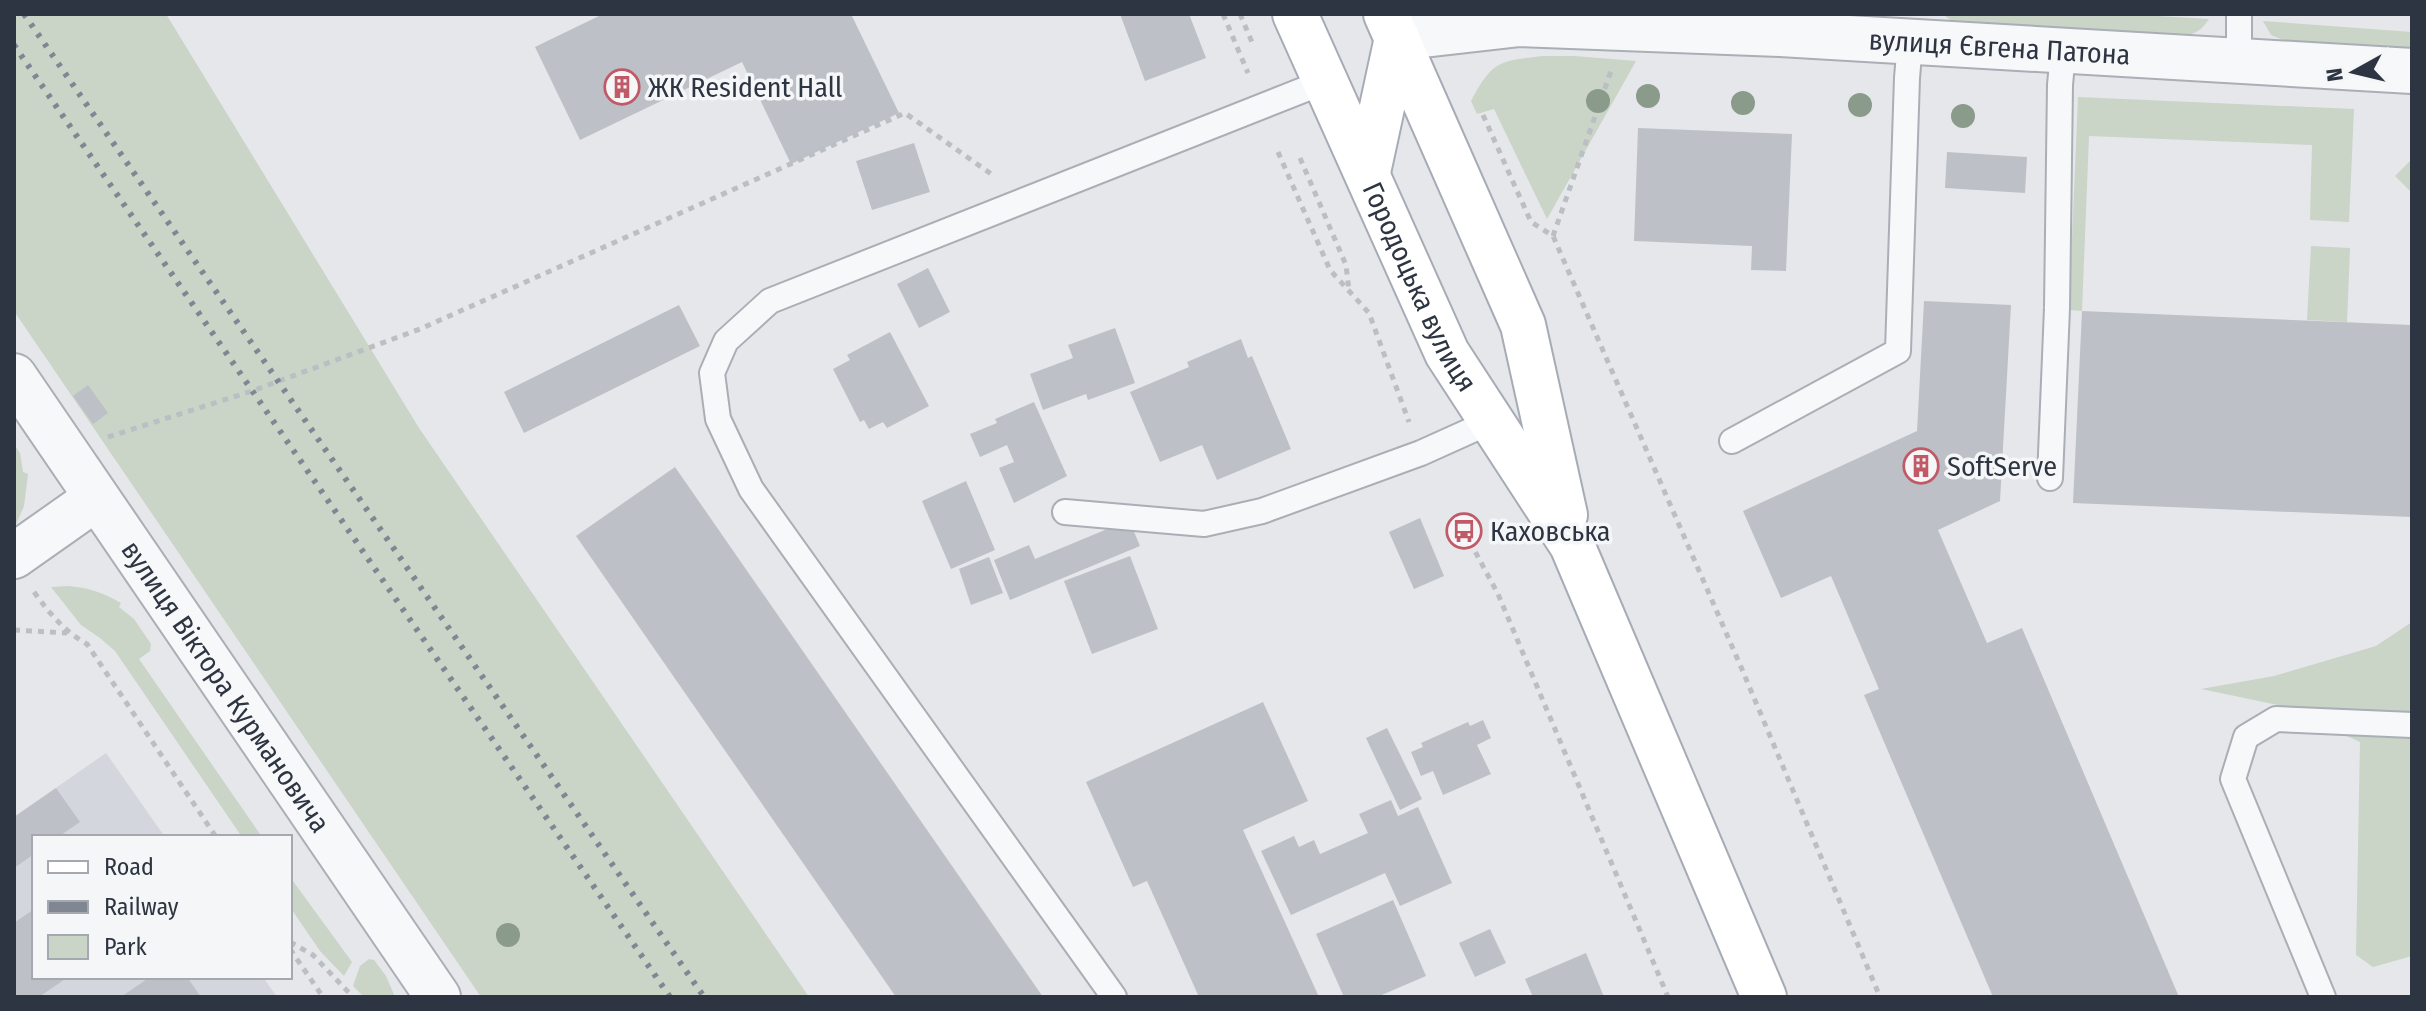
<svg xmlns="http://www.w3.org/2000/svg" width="2426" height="1011" font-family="'Fira Sans Condensed',sans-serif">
<rect width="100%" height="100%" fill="#e5e7eb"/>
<path fill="#d3d6dd" d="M106,753L165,837H34V977H263L277,997H14V817Z"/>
<g fill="#cad4c7">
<path d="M14,14H166L419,428L809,997H481L14,311Z"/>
<path d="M1943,14H2121L2209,19C2202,30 2195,34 2183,36L1957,26Z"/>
<path d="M2263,21L2412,32V50L2288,42L2271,35Z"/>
<path d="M1543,56H1574L1636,61L1547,219L1494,109L1477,114L1471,101C1492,61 1499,61 1543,56Z"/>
<path d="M2078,97L2354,109L2349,222L2310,220L2312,145L2089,136L2082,311L2069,310Z"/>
<path d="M2412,159V193L2395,176Z"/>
<path d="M2311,246L2350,248L2347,322L2307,320Z"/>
<path d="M14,444L20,453L23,472L28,474L24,506L14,529Z"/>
<path d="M69,586C89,588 104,593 121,603L119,607L134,619L151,644L150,651L139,659L262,837H242L115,651L100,638L81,625L51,587Z"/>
<path d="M2412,622V956L2373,967L2356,955L2360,742L2278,705L2201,689L2274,676L2376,646Z"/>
<path d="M290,877L352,962L344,976L320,951L290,907Z"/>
<path d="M369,959L374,960L386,976L395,997H364L353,986L360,966Z"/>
</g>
<g fill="#bdc0c7">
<path d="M603,14H851L899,113L791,164L742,62L580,140L535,47Z"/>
<path d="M1120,14H1189L1206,58L1145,81Z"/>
<path d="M1638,128L1792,134L1786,271L1751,270L1752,246L1634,241Z"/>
<path d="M914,143L930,192L872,210L856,161Z"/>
<path d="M1947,152L2027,157L2025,193L1945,188Z"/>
<path d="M928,268L950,312L919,328L897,284Z"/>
<path d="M1924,301L2011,305L2000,501L1938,530L1987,643L2022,628L2179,997H1993L1864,695L1879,689L1831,576L1781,598L1743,511L1917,431Z"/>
<path d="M679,305L700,346L524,433L504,392Z"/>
<path d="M2082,311L2412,325V517L2073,503Z"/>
<path d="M1115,328L1135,383L1088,400L1086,394L1043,410L1030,374L1073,358L1068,345Z"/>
<path d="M890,332L929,406L887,428L883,422L869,429L864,420L860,422L833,369L850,360L847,355Z"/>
<path d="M1241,339L1248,358L1252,356L1291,449L1217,480L1202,445L1160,462L1130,392L1189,367L1187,362Z"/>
<path d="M88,385L108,413L93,424L73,396Z"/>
<path d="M1034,402L1067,476L1014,503L999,468L1014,462L1007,445L980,457L970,434L997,423L995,419Z"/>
<path d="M675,467L1043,997H896L576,536Z"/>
<path d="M966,481L995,550L951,569L922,501Z"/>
<path d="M1420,518L1444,576L1414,589L1389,532Z"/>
<path d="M1129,520L1140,546L1010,600L994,560L1029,545L1035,559Z"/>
<path d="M1130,556L1158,629L1092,654L1064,581Z"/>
<path d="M989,557L1003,593L971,605L959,569Z"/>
<path d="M1263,702L1308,801L1243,830L1319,997H1199L1147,881L1133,887L1086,782Z"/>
<path d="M1483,720L1491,738L1477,745L1491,774L1443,795L1433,771L1421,776L1411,752L1423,747L1421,743L1468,722L1470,726Z"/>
<path d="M1387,728L1422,799L1400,810L1366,738Z"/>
<path d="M56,788L80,822L58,837H34V854L14,868V817Z"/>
<path d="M1391,800L1398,816L1418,807L1452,883L1400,906L1385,873L1291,915L1261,851L1294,836L1299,847L1314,840L1320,854L1368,833L1359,814Z"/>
<path d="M1393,900L1426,976L1377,997H1344L1316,934Z"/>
<path d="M34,909V977H68L39,997H14V923Z"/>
<path d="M1490,929L1506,963L1475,977L1459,943Z"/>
<path d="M1586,953L1604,997H1533L1525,979Z"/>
<path d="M150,977H187L201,997H121Z"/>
</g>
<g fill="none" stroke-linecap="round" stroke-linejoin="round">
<defs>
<g id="service">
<path d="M2239,61V14"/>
<path d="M1732,441L1898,351L1907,78L1910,42"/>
<path d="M2050,478L2057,308L2060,85L2063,52"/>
<path d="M1065,512L1204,524L1262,511L1421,453L1492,421"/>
<path d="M1114,997L751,489L718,419L712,373L726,341L770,301L1326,81"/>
<path d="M2323,997L2233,779L2246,737L2276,719L2412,725"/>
</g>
<path id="minor" d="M14,556L95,499"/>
<g id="tertiary">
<path id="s1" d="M1397,38L1520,24L1780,34L2412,71"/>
<path id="s2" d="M14,376L438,997"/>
</g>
<g id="primary">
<path id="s3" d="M1295,14L1447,353L1572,545L1764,997"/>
<path d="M1386,14L1523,325L1565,515"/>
<path d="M1368,172L1397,38"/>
</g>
</defs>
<use href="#service" stroke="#aaaeb5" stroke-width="28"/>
<use href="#minor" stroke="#aaaeb5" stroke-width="48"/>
<use href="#tertiary" stroke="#aaaeb5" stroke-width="48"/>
<use href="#primary" stroke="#a6acb5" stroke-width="48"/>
<g stroke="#bbbec3" stroke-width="5" stroke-dasharray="6 6" stroke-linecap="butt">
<path d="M1223,14L1248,73"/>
<path d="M1240,14L1254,47"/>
<path d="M1483,115L1531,222L1553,236L1741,667L1880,997"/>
<path d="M1278,152L1330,270L1369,313L1409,422"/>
<path d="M1300,158L1346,265L1349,291"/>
<path d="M1553,236L1611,71"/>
<path d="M108,437L252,391L420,329L905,113L994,176"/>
<path d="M1464,531L1498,594L1668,997"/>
<path d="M34,592C50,614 64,631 87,644L216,837"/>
<path d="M14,630L67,633"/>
<path d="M290,942L313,955L353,997"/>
<path d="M290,949L323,997"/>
</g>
<use href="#service" stroke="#f7f8fa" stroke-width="24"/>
<use href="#minor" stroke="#f7f8fa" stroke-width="44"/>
<use href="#tertiary" stroke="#f7f8fa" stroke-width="44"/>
<use href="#primary" stroke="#fff" stroke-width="44"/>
<g stroke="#808793" stroke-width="6" stroke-dasharray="4 8" stroke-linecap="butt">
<path d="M24,14L704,997"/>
<path d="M14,45L670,997"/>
</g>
</g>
<g fill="#8b9b8b">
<circle cx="1648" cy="96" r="12"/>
<circle cx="1598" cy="101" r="12"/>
<circle cx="1743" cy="103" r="12"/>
<circle cx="1860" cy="105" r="12"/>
<circle cx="1963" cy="116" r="12"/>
<circle cx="508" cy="935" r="12"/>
</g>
<defs>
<symbol id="building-ring" viewBox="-11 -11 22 22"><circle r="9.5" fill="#f5f6f8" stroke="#c05a67" stroke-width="1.5"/><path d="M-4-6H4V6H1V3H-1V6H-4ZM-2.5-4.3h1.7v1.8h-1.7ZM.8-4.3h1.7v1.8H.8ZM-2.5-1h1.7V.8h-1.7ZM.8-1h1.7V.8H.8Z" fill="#c05a67"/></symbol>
<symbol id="bus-ring" viewBox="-11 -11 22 22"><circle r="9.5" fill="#f5f6f8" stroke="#c05a67" stroke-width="1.5"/><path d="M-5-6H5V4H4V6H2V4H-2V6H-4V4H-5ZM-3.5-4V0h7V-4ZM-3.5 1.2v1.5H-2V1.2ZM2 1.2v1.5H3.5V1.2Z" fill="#c05a67"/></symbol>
</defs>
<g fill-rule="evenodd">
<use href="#building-ring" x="602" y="67" width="40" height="40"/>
<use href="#building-ring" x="1901" y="446" width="40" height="40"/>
<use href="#bus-ring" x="1444" y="511" width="40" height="40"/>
</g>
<g text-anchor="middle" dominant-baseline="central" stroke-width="7" stroke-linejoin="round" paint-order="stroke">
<g font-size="28" fill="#2e3542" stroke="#f5f6f8">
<text stroke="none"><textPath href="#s1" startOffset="604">вулиця Євгена Патона</textPath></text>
<text stroke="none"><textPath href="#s3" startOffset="300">Городоцька вулиця</textPath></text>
<text stroke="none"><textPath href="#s2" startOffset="376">вулиця Віктора Курмановича</textPath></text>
</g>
<g font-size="28" fill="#2e3542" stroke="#f5f6f8" text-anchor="start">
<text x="648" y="87">ЖК Resident Hall</text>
<text x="1947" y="466">SoftServe</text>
<text x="1490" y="531">Каховська</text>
</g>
</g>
<rect width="2426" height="1011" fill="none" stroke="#2e3542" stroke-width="32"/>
<rect x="32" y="835" width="260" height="144" fill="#f5f6f8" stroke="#a5a9af" stroke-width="2"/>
<rect x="48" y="861" width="40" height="12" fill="#ffffff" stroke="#a5a9af" stroke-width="2"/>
<text x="104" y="875" font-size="24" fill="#2e3542">Road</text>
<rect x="48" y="901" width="40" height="12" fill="#808793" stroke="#a5a9af" stroke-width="2"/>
<text x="104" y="915" font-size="24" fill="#2e3542">Railway</text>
<rect x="48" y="935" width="40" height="24" fill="#cad4c7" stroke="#a5a9af" stroke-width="2"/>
<text x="104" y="955" font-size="24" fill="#2e3542">Park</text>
<g transform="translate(2354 72) rotate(262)" stroke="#f5f6f8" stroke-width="6" paint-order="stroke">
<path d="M0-6L14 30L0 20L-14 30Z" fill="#2e3542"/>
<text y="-12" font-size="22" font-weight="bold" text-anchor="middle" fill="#2e3542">N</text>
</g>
</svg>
